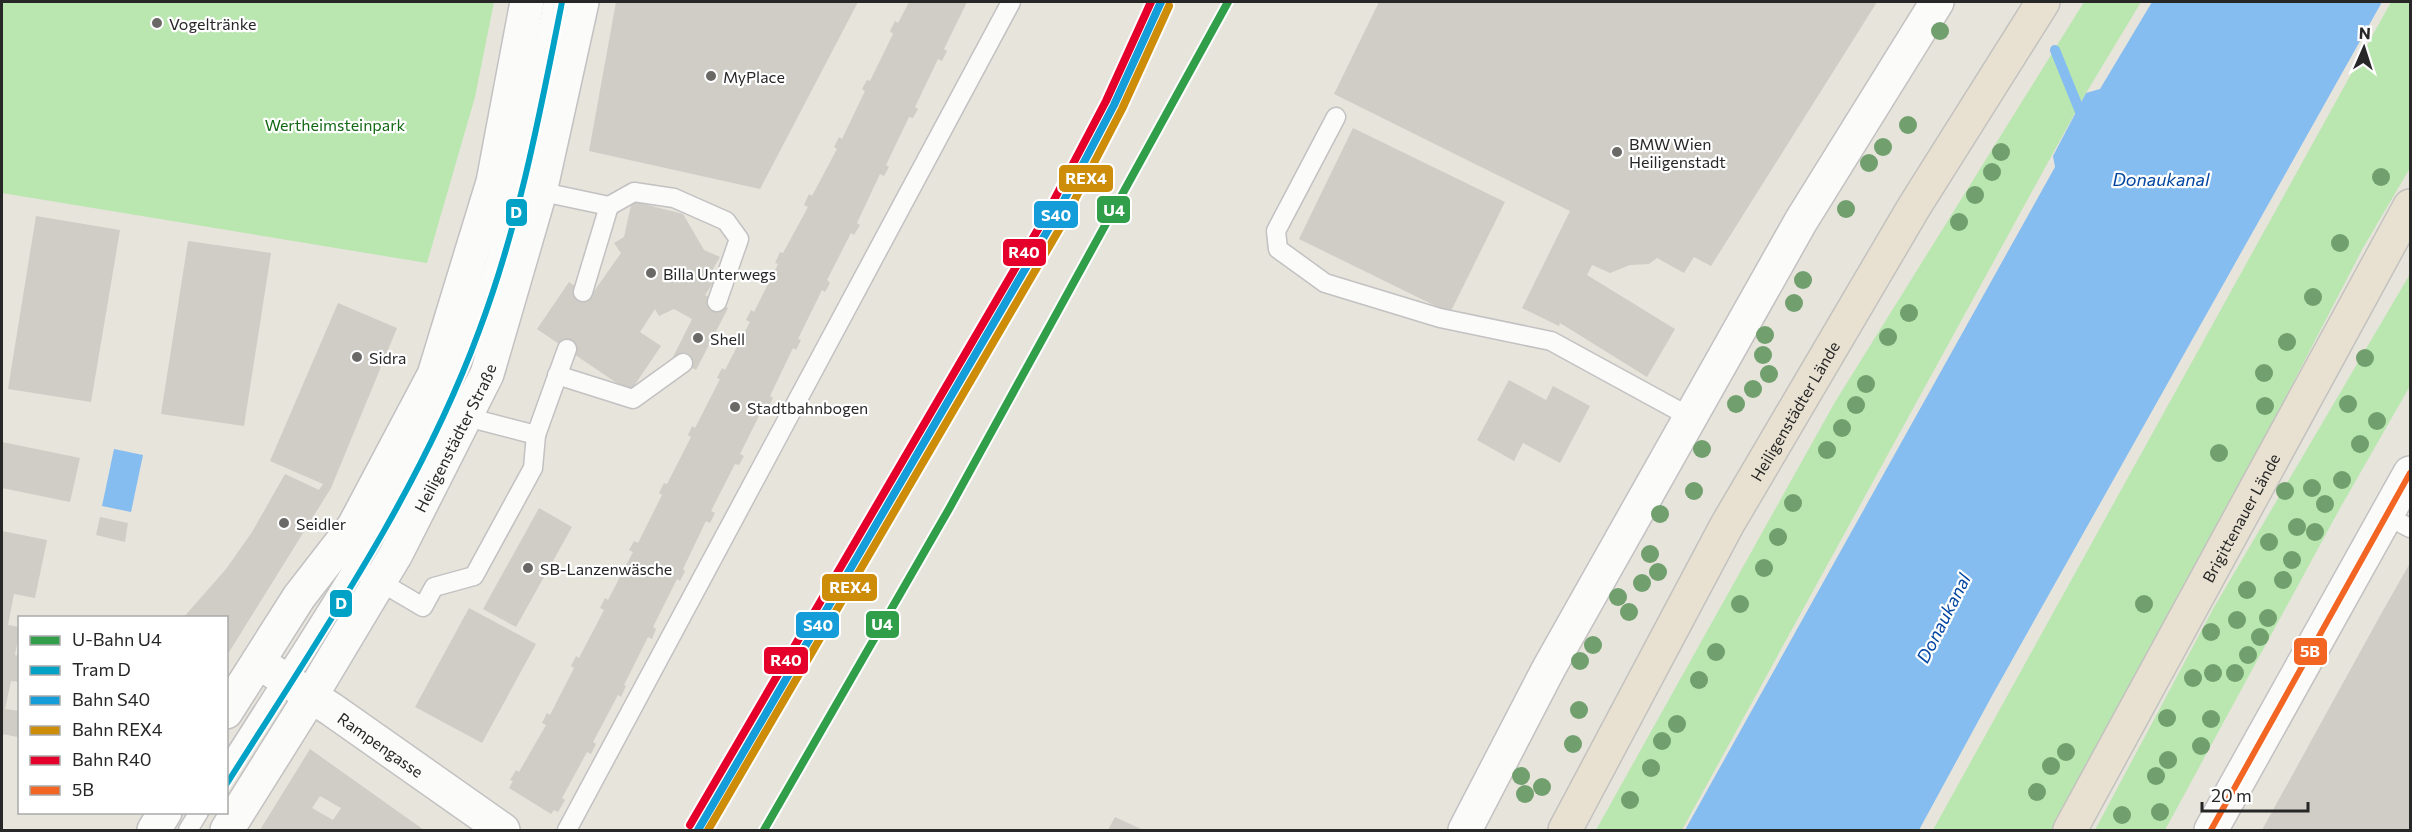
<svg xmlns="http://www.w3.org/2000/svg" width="2412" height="832" font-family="Commissioner,sans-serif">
<rect width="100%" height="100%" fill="#e6e4db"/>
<g fill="#bae6b0">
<path d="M2,2H494L475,97L427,263L2,193Z"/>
<path d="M2084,2H2141L2086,93L1682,830H1596L1835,402Z"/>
<path d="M2391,2H2410V168L2363,248L2061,830H1933Z"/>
<path d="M2410,274V386L2339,510L2165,830H2095L2213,609Z"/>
</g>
<g fill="#86bdf0">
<path d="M2152,2H2382L1993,694L1919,830H1685L2055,167L2053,156L2086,93L2100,89Z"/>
<path d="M114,449L143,455L131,512L102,506Z"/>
</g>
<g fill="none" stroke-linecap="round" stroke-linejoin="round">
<path stroke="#86bdf0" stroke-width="10" d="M2055,50L2083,119"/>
</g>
<g fill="#cfcdc6" fill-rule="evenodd">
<path d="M616,2H858L760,189L589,151Z"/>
<path d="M909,2H967L944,49L947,51L942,61L938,59L915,107L918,109L913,118L909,117L886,165L889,167L884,176L880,174L857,223L860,225L854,235L851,233L827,280L830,283L825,292L822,290L798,339L801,340L796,350L793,348L770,396L773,398L768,408L764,406L740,454L744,456L739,465L735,464L711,511L715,513L710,523L706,521L683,569L685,571L680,581L677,579L653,627L656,629L652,639L648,637L624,685L626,686L621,697L618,695L593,742L596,744L591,754L587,752L562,798L565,800L558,812L554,810L551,814L509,788L513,781L510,780L516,770L519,772L546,725L542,723L547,713L550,715L574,668L571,666L576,656L579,658L604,610L600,608L605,598L608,600L633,552L629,550L634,541L638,543L662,495L659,493L664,483L667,484L691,437L688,435L692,426L695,428L720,379L717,378L722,368L725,370L750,322L746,320L751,310L754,312L778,264L775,263L780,252L783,253L808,207L804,205L809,194L812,196L837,149L834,147L839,137L842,139L865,91L862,89L867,80L870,81L893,34L890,31L895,21L898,23Z"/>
<path d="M1379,2H1877L1711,266L1694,257L1684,273L1657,258L1649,264L1630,265L1610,273L1592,265L1587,275L1675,329L1647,377L1560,323L1559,326L1522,308L1570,211L1334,94Z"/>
<path d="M1353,128L1505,202L1450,313L1299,239Z"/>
<path d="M632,201L683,214L704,250L720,257L709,276L713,283L705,295L728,308L696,370L673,357L692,319L674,309L659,316L655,309L640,332L661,346L630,392L537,329L569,282L590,297L621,253L614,243L624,237Z"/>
<path d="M36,216L120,230L91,402L8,389Z"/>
<path d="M188,241L271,253L244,426L161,414Z"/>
<path d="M338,303L397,328L331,488L226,657V618H183L226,569L252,532L285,474L319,490L323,484L270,461Z"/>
<path d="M1509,380L1546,400L1553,386L1590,406L1560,463L1523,443L1514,461L1477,440Z"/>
<path d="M2,442L80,458L70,502L2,488Z"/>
<path d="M539,508L572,527L516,627L483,609Z"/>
<path d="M100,517L128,523L125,542L96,535Z"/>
<path d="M2,531L47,540L35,598L14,594L8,625L20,627L15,655L20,656V682L11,681L5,709L20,711L18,737L2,734Z"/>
<path d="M2410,563V830H2262L2381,614Z"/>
<path d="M469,608L536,644L482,743L415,707Z"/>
<path d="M310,749L424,830H260ZM320,796L341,808L333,820L312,808Z"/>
<path d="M1115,817L1143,830H1108Z"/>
</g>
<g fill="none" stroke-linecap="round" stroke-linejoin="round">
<defs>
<g id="lane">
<path d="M1336,117L1276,231L1278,249L1325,283L1440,318L1551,341L1690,417"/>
<path d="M533,190L609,206L583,292"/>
<path d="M609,206L634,192L674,198L726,221L739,239L717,302"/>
<path d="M557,375L633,399L683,363"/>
<path d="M459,415L536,435L567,349"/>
<path d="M2387,516L2410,528"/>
<path d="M343,560L423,607L434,587L474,576L533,468L536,435"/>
<path d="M226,769C325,612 436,454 491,275C519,186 534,93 553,2"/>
<path d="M188,830L199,812"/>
<path d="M567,830L1011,2"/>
</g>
<g id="street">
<path id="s1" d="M258,662L331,709L503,830"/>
<path d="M1465,830L1549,668L1801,221L1937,2"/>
</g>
<g id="secondary">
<path d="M226,712L299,597L354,526L434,375L493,182L527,2"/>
<path d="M154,830L165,812"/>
<path id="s2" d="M227,830L311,696L396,554L487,374L540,192L582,2"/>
<path d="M2211,830L2410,473"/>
</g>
<g id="highway">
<path id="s3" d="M1565,830L1727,525L1914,207L2043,2"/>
<path id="s4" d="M2070,830L2410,206"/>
</g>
</defs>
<use href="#lane" stroke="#c3c1c2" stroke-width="21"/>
<use href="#street" stroke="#c3c1c2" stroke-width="36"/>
<use href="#secondary" stroke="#c3c1c2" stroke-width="36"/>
<use href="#highway" stroke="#c3c2bf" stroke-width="36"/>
<use href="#lane" stroke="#fbfbfa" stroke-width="18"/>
<use href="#street" stroke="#fbfbfa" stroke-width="33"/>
<use href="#secondary" stroke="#fbfbfa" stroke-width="33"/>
<use href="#highway" stroke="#e8e1d1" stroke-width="33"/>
<defs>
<path id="bus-1" d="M2211,830L2410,473"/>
</defs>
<use href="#bus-1" stroke="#fff" stroke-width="10"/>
<use href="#bus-1" stroke="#f26522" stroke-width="6"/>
<defs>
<path id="rail-1" d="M698,830L1052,223L1114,105L1161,2"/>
<path id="rail-2" d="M708,830L1060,228L1122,109L1169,6"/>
<path id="rail-3" d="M690,825L1044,219L1106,101L1151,2"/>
</defs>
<use href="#rail-1" stroke="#fff" stroke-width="12"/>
<use href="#rail-2" stroke="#fff" stroke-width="12"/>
<use href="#rail-3" stroke="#fff" stroke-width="12"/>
<use href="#rail-1" stroke="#159dd9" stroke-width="8"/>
<use href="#rail-2" stroke="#cd8d08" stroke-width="8"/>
<use href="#rail-3" stroke="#e4002b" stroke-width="8"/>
<defs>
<path id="tram-1" d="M226,785C318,639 419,494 479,331C519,225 540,113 562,2"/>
</defs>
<use href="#tram-1" stroke="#fff" stroke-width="10"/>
<use href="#tram-1" stroke="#02a2c6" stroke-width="6"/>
<defs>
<path id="metro-1" d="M764,830L949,509L1228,2"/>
</defs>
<use href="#metro-1" stroke="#fff" stroke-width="12"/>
<use href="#metro-1" stroke="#319f49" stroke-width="8"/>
</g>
<g fill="#71a06e">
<circle cx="1940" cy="31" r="9"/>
<circle cx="1908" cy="125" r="9"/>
<circle cx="1883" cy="147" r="9"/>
<circle cx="2001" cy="152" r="9"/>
<circle cx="1869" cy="163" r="9"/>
<circle cx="1992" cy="172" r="9"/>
<circle cx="2381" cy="177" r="9"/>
<circle cx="1975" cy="195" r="9"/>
<circle cx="1846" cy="209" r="9"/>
<circle cx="1959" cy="222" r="9"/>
<circle cx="2340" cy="243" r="9"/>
<circle cx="1803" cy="280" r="9"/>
<circle cx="2313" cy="297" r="9"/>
<circle cx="1794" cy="303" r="9"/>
<circle cx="1909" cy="313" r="9"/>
<circle cx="1765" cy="335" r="9"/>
<circle cx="1888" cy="337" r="9"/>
<circle cx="2287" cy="342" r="9"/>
<circle cx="1763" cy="355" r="9"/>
<circle cx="2365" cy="358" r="9"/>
<circle cx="2264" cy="373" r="9"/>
<circle cx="1769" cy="374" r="9"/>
<circle cx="1866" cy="384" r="9"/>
<circle cx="1753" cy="389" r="9"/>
<circle cx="1736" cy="404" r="9"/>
<circle cx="2348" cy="404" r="9"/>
<circle cx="1856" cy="405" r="9"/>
<circle cx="2265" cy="406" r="9"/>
<circle cx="2377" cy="421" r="9"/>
<circle cx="1842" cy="428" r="9"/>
<circle cx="2360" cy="444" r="9"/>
<circle cx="1702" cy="449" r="9"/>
<circle cx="1827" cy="450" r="9"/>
<circle cx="2219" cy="453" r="9"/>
<circle cx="2342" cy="480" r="9"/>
<circle cx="2312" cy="488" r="9"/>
<circle cx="1694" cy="491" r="9"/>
<circle cx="2285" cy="491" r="9"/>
<circle cx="1793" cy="503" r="9"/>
<circle cx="2325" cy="504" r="9"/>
<circle cx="1660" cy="514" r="9"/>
<circle cx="2297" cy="527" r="9"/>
<circle cx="2315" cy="532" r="9"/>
<circle cx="1778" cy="537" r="9"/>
<circle cx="2269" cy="542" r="9"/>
<circle cx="1650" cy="554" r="9"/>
<circle cx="2292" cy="560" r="9"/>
<circle cx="1764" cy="568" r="9"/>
<circle cx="1658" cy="572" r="9"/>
<circle cx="2283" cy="580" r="9"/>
<circle cx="1642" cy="583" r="9"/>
<circle cx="2247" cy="590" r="9"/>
<circle cx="1618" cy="597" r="9"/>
<circle cx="1740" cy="604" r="9"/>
<circle cx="2144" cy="604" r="9"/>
<circle cx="1629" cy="612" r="9"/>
<circle cx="2268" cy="618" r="9"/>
<circle cx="2237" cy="620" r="9"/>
<circle cx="2211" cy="632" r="9"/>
<circle cx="2260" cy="637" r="9"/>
<circle cx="1593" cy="645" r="9"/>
<circle cx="1716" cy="652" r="9"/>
<circle cx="2248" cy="655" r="9"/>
<circle cx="1580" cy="661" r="9"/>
<circle cx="2213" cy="673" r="9"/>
<circle cx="2235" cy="673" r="9"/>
<circle cx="2193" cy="678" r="9"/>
<circle cx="1699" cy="680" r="9"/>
<circle cx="1579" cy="710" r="9"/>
<circle cx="2167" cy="718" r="9"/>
<circle cx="2211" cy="719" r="9"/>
<circle cx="1677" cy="724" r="9"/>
<circle cx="1662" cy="741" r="9"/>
<circle cx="1573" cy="744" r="9"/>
<circle cx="2201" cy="746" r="9"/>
<circle cx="2066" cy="752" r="9"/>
<circle cx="2168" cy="760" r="9"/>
<circle cx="2051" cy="766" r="9"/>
<circle cx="1651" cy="768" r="9"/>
<circle cx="1521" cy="776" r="9"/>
<circle cx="2156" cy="776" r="9"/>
<circle cx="1542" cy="787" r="9"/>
<circle cx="2037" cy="792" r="9"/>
<circle cx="1525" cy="794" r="9"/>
<circle cx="1630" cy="800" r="9"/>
<circle cx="2160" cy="812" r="9"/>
<circle cx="2122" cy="815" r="9"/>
</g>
<g fill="#6a6966" stroke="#fff" stroke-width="2">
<circle cx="157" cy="23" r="6"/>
<circle cx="711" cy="76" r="6"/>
<circle cx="1617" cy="152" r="6"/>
<circle cx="651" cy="273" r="6"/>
<circle cx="698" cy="338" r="6"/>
<circle cx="357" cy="357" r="6"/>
<circle cx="735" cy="407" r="6"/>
<circle cx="284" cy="523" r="6"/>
<circle cx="528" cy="568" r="6"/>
</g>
<g text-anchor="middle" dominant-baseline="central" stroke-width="4.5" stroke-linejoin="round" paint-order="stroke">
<g font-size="16" fill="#272727" stroke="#fff" text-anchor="start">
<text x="169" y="23">Vogeltränke</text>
<text x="723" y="76">MyPlace</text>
<text x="1629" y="143">BMW Wien<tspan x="1629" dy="18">Heiligenstadt</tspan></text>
<text x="663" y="273">Billa Unterwegs</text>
<text x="710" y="338">Shell</text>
<text x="369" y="357">Sidra</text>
<text x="747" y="407">Stadtbahnbogen</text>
<text x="296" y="523">Seidler</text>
<text x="540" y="568">SB-Lanzenwäsche</text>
</g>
<g font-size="16" fill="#126814" stroke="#fff">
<text x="335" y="124">Wertheimsteinpark</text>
</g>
<g font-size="16" fill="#272727" stroke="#fff">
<text stroke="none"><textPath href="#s3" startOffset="478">Heiligenstädter Lände</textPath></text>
<text stroke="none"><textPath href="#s2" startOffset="454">Heiligenstädter Straße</textPath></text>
<text stroke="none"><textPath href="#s4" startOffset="356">Brigittenauer Lände</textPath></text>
<text stroke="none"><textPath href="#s1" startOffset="148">Rampengasse</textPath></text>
</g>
<g font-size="18" font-style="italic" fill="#0145a0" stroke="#fff">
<text x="2161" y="179">Donaukanal</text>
<text transform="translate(1943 618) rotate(-63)">Donaukanal</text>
</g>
</g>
<g stroke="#fff" stroke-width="2">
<rect x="1058" y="164" width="56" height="29" rx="6" fill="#cd8d08"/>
<rect x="1096" y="195" width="35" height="29" rx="6" fill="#319f49"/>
<rect x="505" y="198" width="23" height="29" rx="6" fill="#02a2c6"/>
<rect x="1033" y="200" width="46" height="29" rx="6" fill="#159dd9"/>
<rect x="1002" y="238" width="45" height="29" rx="6" fill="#e4002b"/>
<rect x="821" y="573" width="57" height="29" rx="6" fill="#cd8d08"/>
<rect x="329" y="589" width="24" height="29" rx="6" fill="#02a2c6"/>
<rect x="865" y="610" width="35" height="29" rx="6" fill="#319f49"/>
<rect x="795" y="611" width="45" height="28" rx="6" fill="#159dd9"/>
<rect x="2293" y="637" width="35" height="29" rx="6" fill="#f26522"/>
<rect x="763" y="646" width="46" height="29" rx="6" fill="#e4002b"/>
</g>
<g font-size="16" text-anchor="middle" font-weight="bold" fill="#fff">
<text x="1086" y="184">REX4</text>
<text x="1114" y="216">U4</text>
<text x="516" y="218">D</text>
<text x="1056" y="221">S40</text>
<text x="1024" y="258">R40</text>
<text x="850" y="593">REX4</text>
<text x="341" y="609">D</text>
<text x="882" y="630">U4</text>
<text x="818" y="631">S40</text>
<text x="2310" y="657">5B</text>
<text x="786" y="666">R40</text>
</g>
<rect width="2412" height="832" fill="none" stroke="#272727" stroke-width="6"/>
<rect x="18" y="616" width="210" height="198" fill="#ffffff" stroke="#a9a9a9" stroke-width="1.5"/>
<rect x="30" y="636" width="30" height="9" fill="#319f49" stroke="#a9a9a9" stroke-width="1.5"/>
<text x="72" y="646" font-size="18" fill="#272727">U-Bahn U4</text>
<rect x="30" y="666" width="30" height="9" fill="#02a2c6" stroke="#a9a9a9" stroke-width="1.5"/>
<text x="72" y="676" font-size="18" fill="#272727">Tram D</text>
<rect x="30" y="696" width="30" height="9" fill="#159dd9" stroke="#a9a9a9" stroke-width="1.5"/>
<text x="72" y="706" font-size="18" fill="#272727">Bahn S40</text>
<rect x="30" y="726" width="30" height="9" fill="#cd8d08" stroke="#a9a9a9" stroke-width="1.5"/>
<text x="72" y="736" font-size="18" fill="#272727">Bahn REX4</text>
<rect x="30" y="756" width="30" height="9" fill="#e4002b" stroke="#a9a9a9" stroke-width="1.5"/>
<text x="72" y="766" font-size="18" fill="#272727">Bahn R40</text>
<rect x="30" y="786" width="30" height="9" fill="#f26522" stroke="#a9a9a9" stroke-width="1.5"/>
<text x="72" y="796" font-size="18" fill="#272727">5B</text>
<g transform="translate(2364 48) rotate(3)" stroke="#ffffff" stroke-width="4.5" paint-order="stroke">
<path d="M0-4.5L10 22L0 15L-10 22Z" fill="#272727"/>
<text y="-9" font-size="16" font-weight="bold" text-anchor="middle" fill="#272727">N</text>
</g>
<path d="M2202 802v9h106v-9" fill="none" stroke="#272727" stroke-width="3"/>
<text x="2211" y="802" font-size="18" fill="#272727" stroke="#ffffff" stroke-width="4.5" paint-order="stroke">20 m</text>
</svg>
